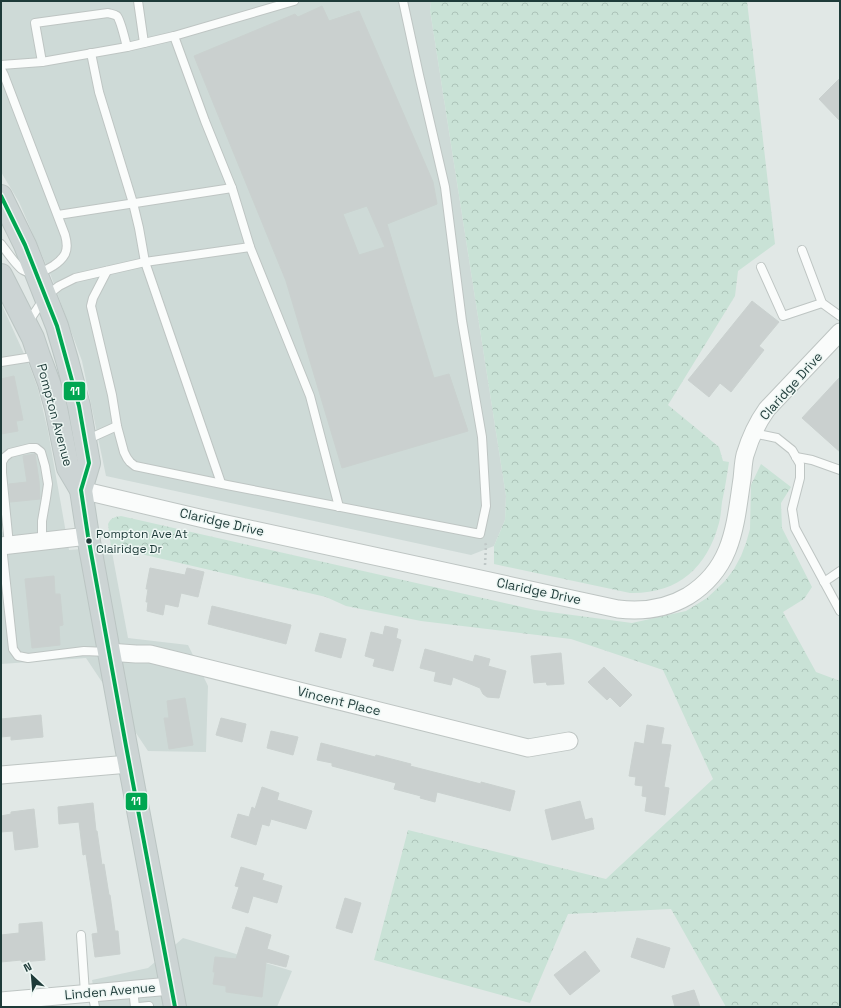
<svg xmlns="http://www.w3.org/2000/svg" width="841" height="1008" font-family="'Space Grotesk',sans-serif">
<defs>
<pattern id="forest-crowns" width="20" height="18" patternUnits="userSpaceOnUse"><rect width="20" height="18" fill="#c9e2d6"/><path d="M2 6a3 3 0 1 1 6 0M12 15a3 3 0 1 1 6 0" fill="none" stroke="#acc3b8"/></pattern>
</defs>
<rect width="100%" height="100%" fill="#e1e8e6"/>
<g fill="#cedad7">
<path d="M1,1H431L430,10L506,496L505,520L494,546L471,555L106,476L82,361L51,276L19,202L1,172Z"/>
<path d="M1,303L30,367L38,389L48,431L69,550L111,547L128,638L188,645L208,686L206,752L148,751L86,658L1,664V534L4,530L1,501Z"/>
<path d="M183,938L292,971L277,1007H97L92,980L148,968Z"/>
</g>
<g fill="url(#forest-crowns)">
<path d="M431,1H747L775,244L738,271L735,296L668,405L719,447L723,461L729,462C727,475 725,488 722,502C721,509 721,516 719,523C707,568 678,594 630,593L494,564V546L505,520L506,496L430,10Z"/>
<path d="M761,464L791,487L781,503L782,528L812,587L804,599L783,612L816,672L840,681V1007H726L671,909L568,914L530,1003L374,960L408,830L606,879L713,779L663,670L571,639L421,621L346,606L326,597L111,547L108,524C111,518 114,517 121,516L535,610L632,623L686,611L707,598L725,581L734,569L741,556L746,543L750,529L751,485Z"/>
</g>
<g fill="#cad0cf" stroke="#cad1cf" fill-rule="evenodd">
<path d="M322,6L329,21L359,11L433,182L437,204L387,224L434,378L449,374L468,431L342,468L286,281L194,56L295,14L298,17ZM367,206L385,247L359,255L343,214Z"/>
<path d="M840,78V121L819,99Z"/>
<path d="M752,301L779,322L759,346L764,350L731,392L720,383L709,397L688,380Z"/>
<path d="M14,376L23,420L16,421L18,431L1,434V379Z"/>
<path d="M840,377V452L802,418Z"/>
<path d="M35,454L39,481L40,499L10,502L9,484L27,482L23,456Z"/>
<path d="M150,568L185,575L187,568L204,572L198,597L181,593L178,607L165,604L163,615L147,611L148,602H146L148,589H146Z"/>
<path d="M54,576L55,594H60L63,625L59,626L60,645L32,648L25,579Z"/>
<path d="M212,606L291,625L286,644L208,624Z"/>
<path d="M385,626L398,629L396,638L401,640L393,671L373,666L375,659L365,656L371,632L383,635Z"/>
<path d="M320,633L346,639L341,658L315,651Z"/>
<path d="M425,649L473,662L475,655L490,659L488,666L506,671L499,698L487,697L483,694L480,688L453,677L451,685L434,681L436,672L420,668Z"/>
<path d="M561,653L564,684L547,685L546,682L534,683L531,656Z"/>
<path d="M604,667L632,695L620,707L610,697L607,700L588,682Z"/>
<path d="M185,698L193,745L169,749L164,718H169L167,701Z"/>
<path d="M41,715L43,737L11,740V736L1,737V719Z"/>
<path d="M221,718L246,724L242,742L216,735Z"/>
<path d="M647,725L664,728L661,744L671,745L664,787L669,788L665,815L645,811L647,797L642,796L643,786L635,785L636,777L629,776L635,742L644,744Z"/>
<path d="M271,731L298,737L293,755L267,748Z"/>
<path d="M321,743L375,757L376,755L411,764L410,766L481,784V782L515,791L510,811L437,792L435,802L420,798L421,796L394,789L396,783L332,766V763L317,760Z"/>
<path d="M262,787L279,793L277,800L312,811L306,829L271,819L269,826L262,824L256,845L231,837L238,814L249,817L252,807L255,809Z"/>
<path d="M580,801L585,820L592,818L594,829L552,840L545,810Z"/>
<path d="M93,803L96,831H97L102,865L104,864L109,895H110L115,931H118L120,954L95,957L92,934L98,933L86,854L83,855L79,822L59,824L58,807Z"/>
<path d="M34,809L38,847L15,850L13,831L1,832V816L11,814V812Z"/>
<path d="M241,867L264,874L262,880L282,886L277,903L253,896L248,913L232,908L239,887L235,886Z"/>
<path d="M345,898L361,903L352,933L336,928Z"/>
<path d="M42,922L45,960L22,962L21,960L1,962V935L19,933V924Z"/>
<path d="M246,927L271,935L267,949L289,956L286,967L266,962L262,997L226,992V986L213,984L215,972H213L215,957L236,959Z"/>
<path d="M637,938L670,948L664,968L631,957Z"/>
<path d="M585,951L600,971L570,995L554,975Z"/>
<path d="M694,990L700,1007H675L672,996Z"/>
</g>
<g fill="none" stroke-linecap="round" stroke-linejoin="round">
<defs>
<g id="lane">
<path d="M138,1L144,43"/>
<path d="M174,36L205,121L232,188L250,247L310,396L339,507"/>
<path d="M91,53L99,92L133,203L139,228L145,262L221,483"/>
<path d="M42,62L35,23L108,13C111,14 114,14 117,16C121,21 125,40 127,47"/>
<path d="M1,65L42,62L127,47L174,36L294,1"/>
<path d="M1,69L4,75L65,235C67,242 68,248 65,254C60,263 48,270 38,273C34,274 26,272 23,270C17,267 5,249 1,244"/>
<path d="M58,215L232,188"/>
<path d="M802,250L822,303L840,316"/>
<path d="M761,267L783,316L822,303"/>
<path d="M107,271L93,298L91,306L112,395L117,426L124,452L127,458L130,462L135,466L227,485L480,534L486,506L482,437L462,321L445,187L419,75L403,1"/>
<path d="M27,324L45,297L59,286L75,278L145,262L250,247"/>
<path d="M1,362L39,356"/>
<path d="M753,433L777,438L792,450L800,464V478L792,509L795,528L840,611"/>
<path d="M86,440L117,426"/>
<path d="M796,457L812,460L840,470"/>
<path d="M9,545L2,473V462L5,457L10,453L30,448H36L41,452L45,466L48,484L46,498L42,521V541"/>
<path d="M2,546L13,649L18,656L28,658L84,651L108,652"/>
<path d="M824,582L840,571"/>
<path d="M81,935L85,993"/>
<path d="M133,989L135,1007"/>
<path d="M92,992L95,1007"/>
<path d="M139,1007L149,1006V1007"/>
</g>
<g id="street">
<path d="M81,490L208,520L618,609C643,612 666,609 688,596C733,568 735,526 742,479C743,471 743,463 745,455C750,438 757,423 767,409L840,332"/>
<path d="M1,546L88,536"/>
<path d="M108,652L136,654H150L528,748L569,741"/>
<path d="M1,775L129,764"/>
<path d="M1,1001L171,986"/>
</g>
<g id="primary">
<path d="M1,196L25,245L57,326L67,360L79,406L89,463L81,490"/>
<path d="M1,275L33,338L39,356L49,383L56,408L68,468L81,490L88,536L126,746L175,1007"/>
</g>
</defs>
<use href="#lane" stroke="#bec5c3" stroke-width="10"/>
<use href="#street" stroke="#bec5c3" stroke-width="19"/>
<use href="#primary" stroke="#bbc5c3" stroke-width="24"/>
<path stroke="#bfc8c7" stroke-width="2.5" stroke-dasharray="2 3" stroke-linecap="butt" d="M485,565L486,545L485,543"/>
<use href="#lane" stroke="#fafcfb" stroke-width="8"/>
<use href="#street" stroke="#fafcfb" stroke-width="17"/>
<use href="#primary" stroke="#ccd4d4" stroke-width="22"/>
<defs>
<path id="bus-1" d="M1,196L25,245L57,326L79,406L89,463L81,490L88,536L126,746L175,1007"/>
</defs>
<use href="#bus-1" stroke="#eef7f4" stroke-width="7"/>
<use href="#bus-1" stroke="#00a651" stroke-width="4"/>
</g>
<circle fill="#1e3b39" stroke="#eef7f4" stroke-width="1.5" cx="89" cy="541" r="3.5"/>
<g text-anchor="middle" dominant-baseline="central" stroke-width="3" stroke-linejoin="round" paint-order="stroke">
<g font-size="12" fill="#1e3b39" stroke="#eef7f4" text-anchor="start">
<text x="96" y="534">Pompton Ave At<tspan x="96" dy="15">Clairidge Dr</tspan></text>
</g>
<g font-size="13" fill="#1e3b39" stroke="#eef7f4">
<text transform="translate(791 386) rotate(-48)">Claridge Drive</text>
<text transform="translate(55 415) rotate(75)">Pompton Avenue</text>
<text transform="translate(222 522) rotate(13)">Claridge Drive</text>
<text transform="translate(539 591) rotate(12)">Claridge Drive</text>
<text transform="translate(339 701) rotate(14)">Vincent Place</text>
<text transform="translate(110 991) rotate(-5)">Linden Avenue</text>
</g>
</g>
<g stroke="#eef7f4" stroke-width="1.5">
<rect x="63" y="381" width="23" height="20" rx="4" fill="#00a651"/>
<rect x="125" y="792" width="23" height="19" rx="4" fill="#00a651"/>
</g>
<g font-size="11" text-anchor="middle" font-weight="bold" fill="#fff">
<text x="75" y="395">11</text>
<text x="136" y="805">11</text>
</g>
<rect width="841" height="1008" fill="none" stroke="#1e3b39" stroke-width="4"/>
<g transform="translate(32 976) rotate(334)" stroke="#eef7f4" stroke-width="3" paint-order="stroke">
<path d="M0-3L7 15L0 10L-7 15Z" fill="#1e3b39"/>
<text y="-6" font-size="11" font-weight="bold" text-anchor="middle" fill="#1e3b39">N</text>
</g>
</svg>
